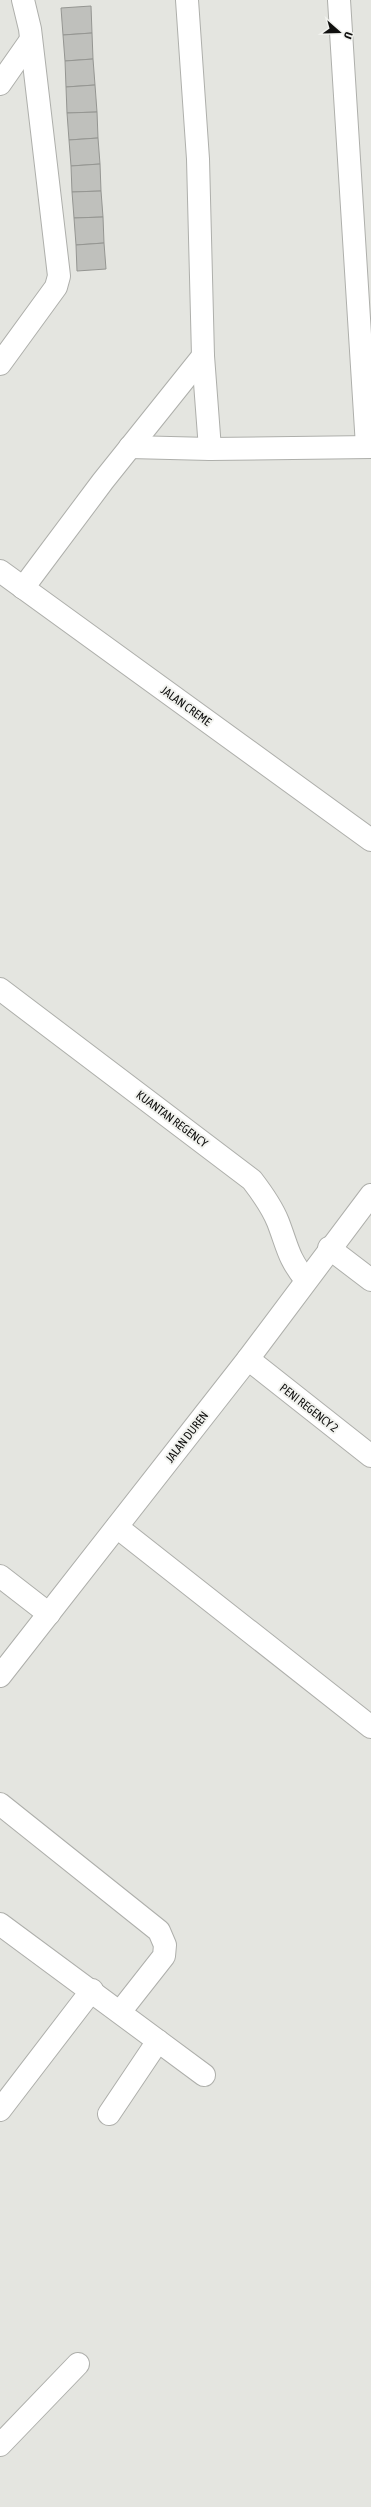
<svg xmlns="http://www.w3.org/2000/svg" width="371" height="2507" font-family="'Asap Condensed',sans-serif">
<rect width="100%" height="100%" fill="#e4e5e0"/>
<g fill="#bfc0bc" stroke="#959692">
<path d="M91,6L92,33L63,35L61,8Z"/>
<path d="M92,33L93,59L65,61L63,35Z"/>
<path d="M93,59L95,85L66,87L65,61Z"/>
<path d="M95,85L97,112L67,113L66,87Z"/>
<path d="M97,112L98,138L69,140L67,113Z"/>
<path d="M98,138L100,164L71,166L69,140Z"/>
<path d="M100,164L101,191L72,192L71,166Z"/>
<path d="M101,191L103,217L74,218L72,192Z"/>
<path d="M103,217L104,243L76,245L74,218Z"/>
<path d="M104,243L106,269L77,271L76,245Z"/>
</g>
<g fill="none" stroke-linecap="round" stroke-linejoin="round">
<defs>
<g id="minor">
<path d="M187,0L198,159L203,356L210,449"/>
<path d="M339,0L367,446"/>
<path d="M0,84L30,41"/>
<path d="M0,364L56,287L59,276L30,29L23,0"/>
<path d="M130,447L210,449L371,447"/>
<path d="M0,571L371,840"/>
<path d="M23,588L103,481L203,356"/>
<path d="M0,989L252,1180C262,1193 272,1207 278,1222C288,1248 288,1258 306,1280"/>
<path d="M329,1248L371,1280"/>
<path d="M248,1359L371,1456"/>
<path d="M117,1527L371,1727"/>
<path d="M0,1576L49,1614"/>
<path d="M0,1676L248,1359L371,1195"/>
<path d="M0,1804L159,1931L165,1945L164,1956L120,2012"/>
<path d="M0,1924L204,2075"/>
<path d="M0,2110L92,1990"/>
<path d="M109,2114L158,2041"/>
<path d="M0,2445L78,2364"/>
</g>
</defs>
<use href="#minor" stroke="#aeafab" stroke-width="24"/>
<use href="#minor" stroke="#fff" stroke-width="22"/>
</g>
<g text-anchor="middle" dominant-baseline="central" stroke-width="4" stroke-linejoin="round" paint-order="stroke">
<g font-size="12" fill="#10100f" stroke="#f1f2ee">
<text transform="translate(186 706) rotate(36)">JALAN CREME</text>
<text transform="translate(172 1119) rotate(37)">KUANTAN REGENCY</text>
<text transform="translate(309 1408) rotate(38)">PENI REGENCY 2</text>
<text transform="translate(187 1437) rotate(-52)">JALAN DUREN</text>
</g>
</g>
<g transform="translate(339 32) rotate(110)" stroke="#f1f2ee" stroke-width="3" paint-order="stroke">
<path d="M0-3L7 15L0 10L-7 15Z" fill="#10100f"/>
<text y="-6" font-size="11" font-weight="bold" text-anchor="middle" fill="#10100f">U</text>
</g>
</svg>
